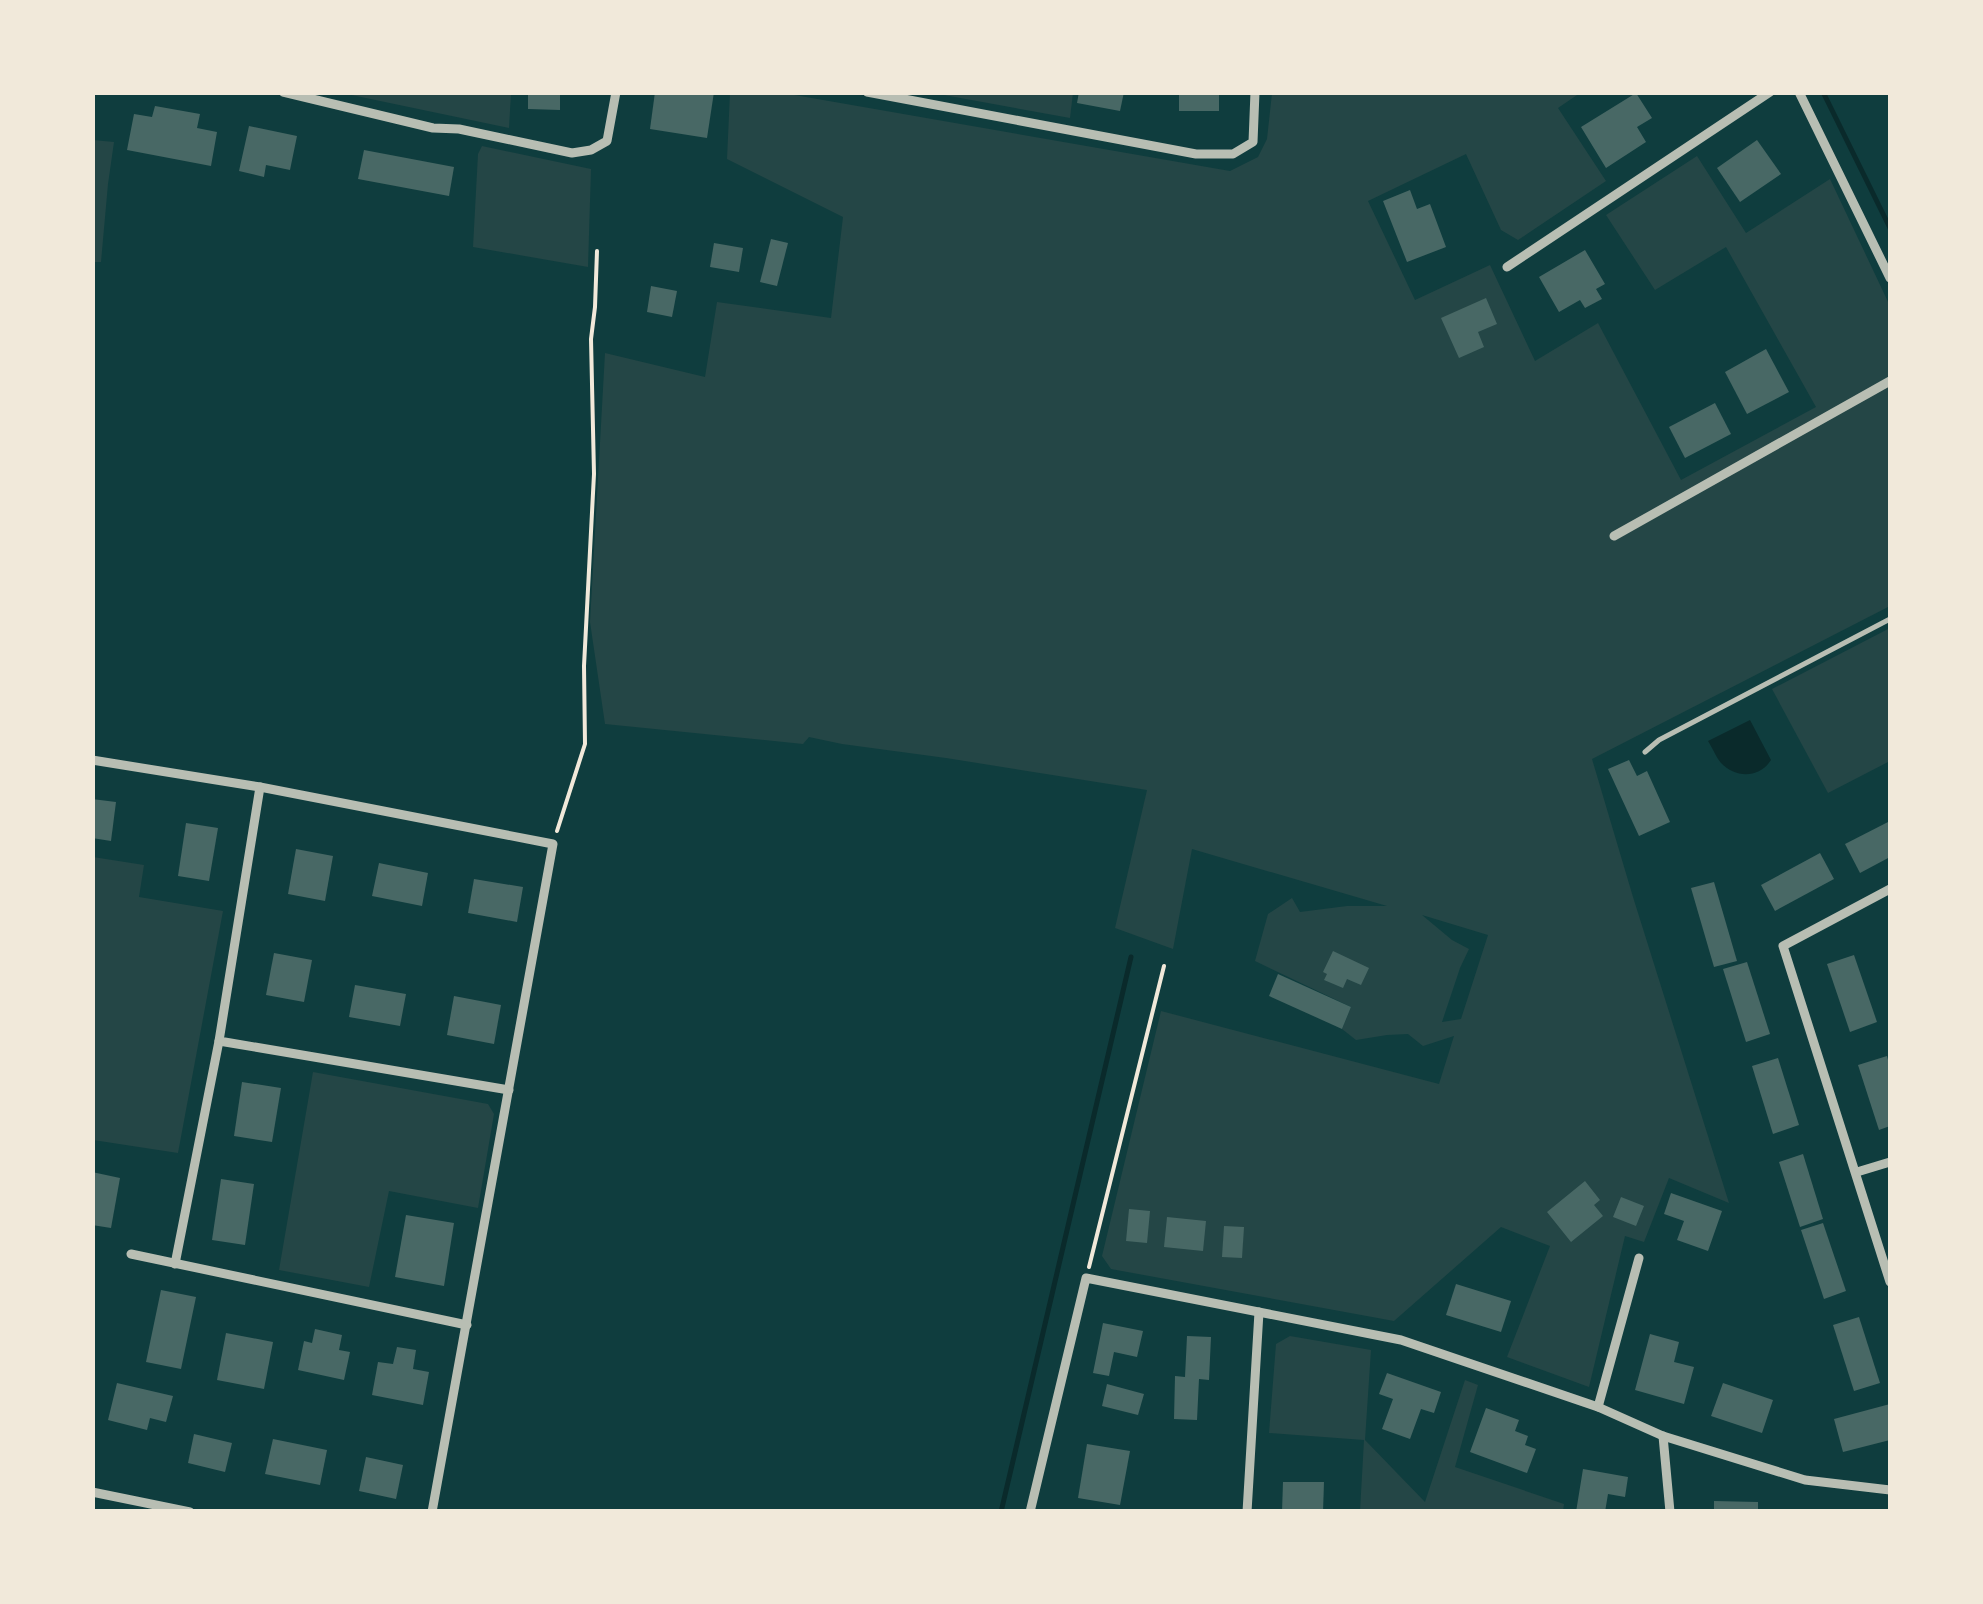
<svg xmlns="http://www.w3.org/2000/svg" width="1983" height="1604" font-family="'Noto Sans',sans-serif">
<rect width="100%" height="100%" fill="#0f3d3e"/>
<g fill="#244646" fill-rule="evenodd">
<path d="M342,93H511L509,128Z"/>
<path d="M730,93H783L1230,171L1258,157L1267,139L1272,93H1580L1558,108L1606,181L1518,240L1501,230L1466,154L1368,201L1415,300L1490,265L1535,361L1598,323L1681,480L1816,407L1726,247L1655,290L1606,215L1697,156L1746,233L1830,179L1890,306V606L1592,759L1633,897L1729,1203L1669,1178L1644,1242L1625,1236L1589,1387L1507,1357L1550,1246L1501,1227L1394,1321L1111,1269L1102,1256L1161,1011L1439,1084L1454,1036L1423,1046L1408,1034L1387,1035L1356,1040L1342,1029L1351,1007L1255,961L1268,914L1292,898L1300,912L1347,906H1387L1192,849L1173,949L1115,928L1147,790L946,758L842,744L809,737L803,744L605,724L590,622L605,353L705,377L717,302L831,318L843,217L727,159ZM1422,915L1488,935L1461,1019L1442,1022L1460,968L1469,949L1452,940Z"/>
<path d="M933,93H1073L1070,118Z"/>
<path d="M93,140L114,142L108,184L101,262H93Z"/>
<path d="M482,146L591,169L588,267L473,247L478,154Z"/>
<path d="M1890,628V761L1828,793L1772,689Z"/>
<path d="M93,857L144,865L139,897L223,911L178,1153L93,1140Z"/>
<path d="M313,1072L488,1104L494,1114L478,1208L389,1191L369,1287L279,1270Z"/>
<path d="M1290,1336L1371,1350L1365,1440L1425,1502L1465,1380L1478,1385L1455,1467L1564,1504L1563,1511H1360L1364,1440L1269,1433L1276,1344Z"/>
</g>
<path fill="#0a2a2b" d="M1750,720L1771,760C1759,779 1735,778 1721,763C1716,757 1712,747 1708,741Z"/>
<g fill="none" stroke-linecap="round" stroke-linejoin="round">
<g stroke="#0a2a2b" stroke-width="5">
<path d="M1823,92L1890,228"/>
<path d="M1001,1512L1131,957"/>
</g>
</g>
<g fill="#486865">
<path d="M528,92H560V110L528,109Z"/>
<path d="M655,92H714L707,138L650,129Z"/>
<path d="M1079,92H1124L1120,111L1077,103Z"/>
<rect x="1179" y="92" width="40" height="19"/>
<path d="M1636,93L1652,118L1637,127L1646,142L1606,168L1581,127Z"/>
<path d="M155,106L200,114L197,128L217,132L211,166L127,150L134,114L152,117Z"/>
<path d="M249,126L297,136L290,170L266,165L264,177L239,171Z"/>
<path d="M1757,140L1781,174L1740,202L1717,168Z"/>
<path d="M364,150L454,167L449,196L358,179Z"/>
<path d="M1410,190L1417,209L1430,204L1446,247L1407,262L1383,201Z"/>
<path d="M771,239L788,243L777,286L760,282Z"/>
<path d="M714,243L743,248L739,272L710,267Z"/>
<path d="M1585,250L1605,284L1596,289L1602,299L1585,308L1580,300L1559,312L1539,277Z"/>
<path d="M651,286L677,291L672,317L647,312Z"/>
<path d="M1486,298L1497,324L1478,332L1484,347L1459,358L1441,318Z"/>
<path d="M1766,349L1789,392L1747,414L1725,372Z"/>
<path d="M1715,403L1731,434L1685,458L1669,427Z"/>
<path d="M1629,760L1637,776L1647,771L1670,822L1639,836L1608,769Z"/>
<path d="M92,799L116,802L111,841L92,838Z"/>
<path d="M1890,821V857L1860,873L1845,844Z"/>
<path d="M186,823L218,828L209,881L178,876Z"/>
<path d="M296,849L333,856L325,901L288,894Z"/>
<path d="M1820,853L1834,879L1775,911L1761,885Z"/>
<path d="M379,863L428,873L422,906L372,896Z"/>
<path d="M474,879L523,887L517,922L468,913Z"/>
<path d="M1714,882L1737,961L1714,967L1691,888Z"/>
<path d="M1333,951L1369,968L1361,985L1347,979L1343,988L1324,980L1327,974L1323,972Z"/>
<path d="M274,953L312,960L304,1002L266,995Z"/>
<path d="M1854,955L1877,1022L1850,1032L1827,964Z"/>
<path d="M1747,962L1770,1034L1746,1042L1723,969Z"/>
<path d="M1278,974L1351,1007L1342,1029L1269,996Z"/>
<path d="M355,985L406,994L400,1026L349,1017Z"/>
<path d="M454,996L501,1005L494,1044L447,1035Z"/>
<path d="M1887,1056L1890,1068V1126L1879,1130L1858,1065Z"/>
<path d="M1778,1058L1799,1125L1773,1134L1752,1066Z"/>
<path d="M242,1082L281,1088L272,1142L234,1136Z"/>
<path d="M1803,1154L1823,1219L1800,1227L1779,1162Z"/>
<path d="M92,1172L120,1178L111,1228L92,1225Z"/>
<path d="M221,1179L254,1184L245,1245L212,1240Z"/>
<path d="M1585,1181L1600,1200L1594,1205L1603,1216L1571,1242L1547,1212Z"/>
<path d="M1671,1193L1722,1211L1708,1251L1677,1240L1684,1221L1664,1214Z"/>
<path d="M1621,1197L1644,1206L1636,1226L1613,1217Z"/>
<path d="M1129,1209L1150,1211L1147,1243L1126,1241Z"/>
<path d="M406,1215L454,1223L444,1286L395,1277Z"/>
<path d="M1167,1217L1206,1221L1203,1251L1164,1247Z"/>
<path d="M1823,1223L1846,1291L1824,1299L1801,1230Z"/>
<path d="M1224,1226L1244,1227L1242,1258L1222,1257Z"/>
<path d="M1456,1284L1511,1301L1501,1332L1446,1315Z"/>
<path d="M161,1290L196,1297L181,1369L146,1362Z"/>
<path d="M1859,1317L1880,1383L1854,1391L1833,1325Z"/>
<path d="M1103,1323L1143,1331L1137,1357L1114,1352L1109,1376L1093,1373Z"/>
<path d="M315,1329L342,1335L339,1350L350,1352L344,1380L298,1370L304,1341L312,1343Z"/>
<path d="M226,1333L273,1342L264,1389L217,1380Z"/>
<path d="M1650,1334L1679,1342L1674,1362L1694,1367L1684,1404L1635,1390Z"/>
<path d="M1187,1336L1211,1337L1209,1380L1199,1379L1197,1420L1174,1419L1175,1376L1185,1377Z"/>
<path d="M397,1347L416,1350L413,1369L429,1372L423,1405L372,1395L378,1362L393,1364Z"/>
<path d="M1387,1373L1441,1392L1434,1413L1421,1409L1410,1439L1382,1429L1393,1399L1379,1394Z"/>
<path d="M117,1383L173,1396L166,1422L150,1418L147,1430L108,1420Z"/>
<path d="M1723,1383L1773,1400L1762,1433L1711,1416Z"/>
<path d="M1107,1384L1144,1394L1138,1415L1102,1406Z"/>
<path d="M1890,1404V1440L1843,1452L1834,1419Z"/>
<path d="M1486,1408L1519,1420L1515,1431L1528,1436L1525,1445L1536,1449L1527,1473L1470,1452Z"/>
<path d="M194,1434L232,1443L225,1472L188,1463Z"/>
<path d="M273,1439L327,1450L320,1485L265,1474Z"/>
<path d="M1087,1444L1130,1451L1120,1505L1078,1498Z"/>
<path d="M366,1457L403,1465L396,1499L359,1491Z"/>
<path d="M1583,1469L1628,1477L1625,1497L1608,1494L1605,1512H1576Z"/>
<path d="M1283,1482H1324L1323,1512H1282Z"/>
<path d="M1714,1501L1758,1502V1512H1714Z"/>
</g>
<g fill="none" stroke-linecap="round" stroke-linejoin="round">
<g stroke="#f1e9da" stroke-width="4">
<path d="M557,831L585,744L584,666L594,474L591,339L595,307L597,251"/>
<path d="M1089,1267L1164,966"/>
</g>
<path stroke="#b8beb3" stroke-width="5" d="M1645,752L1659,740L1890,619"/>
<g stroke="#b8beb3" stroke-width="9">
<path d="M283,92L433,128L459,129L572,153L591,150L607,141L616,92"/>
<path d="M867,92L1196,154H1233L1253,142L1255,92"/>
<path d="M1799,92L1890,278"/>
<path d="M1507,267L1770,92"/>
<path d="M1614,536L1890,381"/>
<path d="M92,760L260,787L553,844L432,1512"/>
<path d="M260,787L219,1041L509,1090"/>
<path d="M1890,889L1783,946L1890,1282"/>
<path d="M1857,1172L1890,1162"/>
<path d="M131,1254L467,1325"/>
<path d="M175,1264L219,1041"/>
<path d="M1598,1407L1639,1258"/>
<path d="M1663,1436L1670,1512"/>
<path d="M92,1492L190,1512"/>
<path d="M1030,1512L1086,1278L1401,1340L1598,1407L1663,1436L1805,1480L1890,1490"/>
<path d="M1247,1512L1259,1312"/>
</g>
</g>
<rect width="1983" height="1604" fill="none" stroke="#f1e9da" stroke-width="190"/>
</svg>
